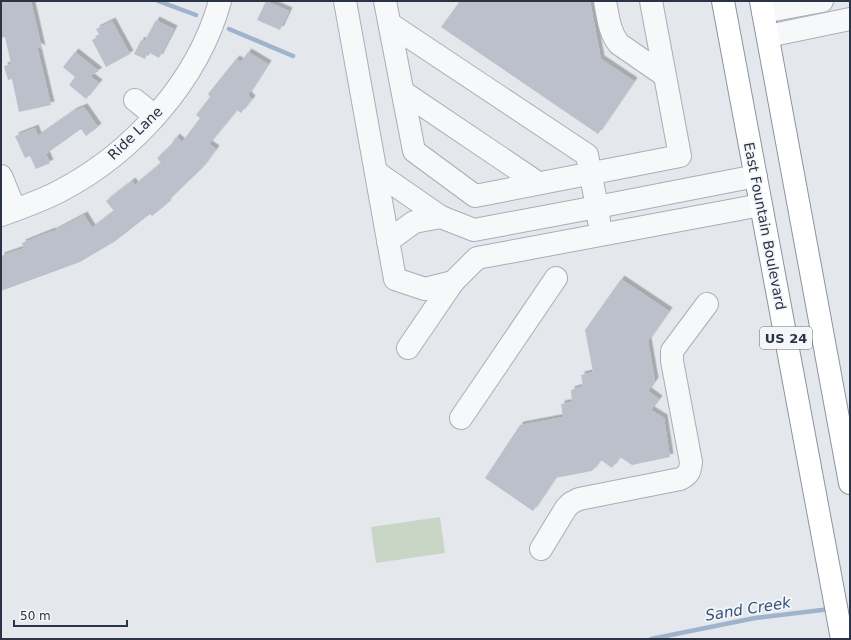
<svg xmlns="http://www.w3.org/2000/svg" width="851" height="640" font-family="'DejaVu Sans',sans-serif">
<defs>
<filter id="shadow"><feDropShadow dx="3.5" dy="-3.5" stdDeviation="0" flood-color="#0004"/></filter>
</defs>
<rect width="100%" height="100%" fill="#e4e7ec"/>
<path fill="#c9d6c5" d="M440,517L445,553L376,563L371,527Z"/>
<g fill="none" stroke-linecap="round" stroke-linejoin="round">
<g stroke="#9fb4cc" stroke-width="4.5">
<path d="M158,1L196,15"/>
<path d="M229,29L293,56"/>
<path d="M651,639L755,618L830,609"/>
</g>
</g>
<g fill="#bbc0ca" filter="url(#shadow)">
<path d="M1,1H31L42,49L37,46L51,105L19,112L12,79L8,80L4,66L11,64L5,37L1,38Z"/>
<path d="M266,1L289,11L280,30L257,20Z"/>
<path d="M460,1H590L601,59L634,81L598,134L441,27Z"/>
<path d="M156,20L174,29L159,58L148,52L145,59L134,54L141,40L144,42Z"/>
<path d="M112,21L130,54L106,67L92,40L100,36L96,29Z"/>
<path d="M75,52L99,71L90,76L99,83L86,99L69,85L75,77L63,67Z"/>
<path d="M248,52L268,64L248,95L252,99L241,113L237,110L209,144L216,149L202,168L167,202L168,203L152,216L150,214L114,242L80,262L1,291V256L24,248L22,243L52,231V232L84,215L92,228L114,211L106,201L132,181L135,185L161,163L157,158L170,146L176,137L182,142L200,118L196,115L210,97L208,94L236,59L241,62Z"/>
<path d="M84,107L98,127L86,136L81,129L46,154L50,163L36,169L30,156L25,158L15,136L35,128L38,136L74,111Z"/>
<path d="M621,279L669,311L648,341L655,381L648,391L659,399L651,410L664,418L670,457L632,465L620,457L612,468L601,460L592,471L555,478L533,511L485,478L520,425L563,417L561,404L572,402L571,390L583,386L581,375L593,372L585,330Z"/>
</g>
<g fill="none" stroke-linecap="round" stroke-linejoin="round">
<defs>
<g id="minor">
<path d="M345,1L395,279L425,289L453,282L477,258L761,205"/>
<path d="M385,1L414,151L475,196L680,156L651,1"/>
<path d="M605,1C608,16 609,32 619,44L664,75"/>
<path d="M763,12L822,1"/>
<path d="M390,24L587,155L597,207L756,176"/>
<path d="M768,36L850,19"/>
<path d="M403,92L538,183"/>
<path d="M135,100L155,116"/>
<path d="M376,172L441,217L474,230L597,207L599,221"/>
<path d="M1,176L15,210"/>
<path d="M1,215C21,208 41,201 60,191C133,153 198,81 220,1"/>
<path d="M388,241L414,222L441,217"/>
<path d="M408,348L453,282"/>
<path d="M461,418L556,278"/>
<path d="M541,549L566,508L571,503L579,499L680,479C689,475 690,471 691,462L672,361V351L707,304"/>
</g>
<g id="highway">
<path d="M723,1L842,639"/>
<path d="M761,1L850,483"/>
</g>
</defs>
<use href="#minor" stroke="#a9aeb7" stroke-width="24"/>
<use href="#highway" stroke="#8b94a3" stroke-width="24"/>
<use href="#minor" stroke="#f7f8fa" stroke-width="22"/>
<use href="#highway" stroke="#fff" stroke-width="22"/>
</g>
<g text-anchor="middle" dominant-baseline="central" stroke-width="3.5" stroke-linejoin="round" paint-order="stroke">
<rect fill="#f4f6f9" stroke="#676e7b" stroke-width="1" x="760" y="327" width="52" height="22" rx="3"/>
<g font-size="13" font-weight="bold" fill="#2b3445">
<text x="786" y="338">US 24</text>
</g>
<g font-size="14" fill="#2b3445" stroke="#f4f6f9">
<text transform="translate(135 133) rotate(-44)">Ride Lane</text>
<text transform="translate(765 226) rotate(79)">East Fountain Boulevard</text>
</g>
<g font-size="15" font-style="italic" fill="#34527a" stroke="#f4f6f9">
<text transform="translate(748 609) rotate(-9)">Sand Creek</text>
</g>
</g>
<rect width="851" height="640" fill="none" stroke="#2b3445" stroke-width="4"/>
<path d="M14 620v6h113v-6" fill="none" stroke="#2b3445" stroke-width="2"/>
<text x="20" y="620" font-size="12" fill="#2b3445" stroke="#f4f6f9" stroke-width="3" paint-order="stroke">50 m</text>
</svg>
